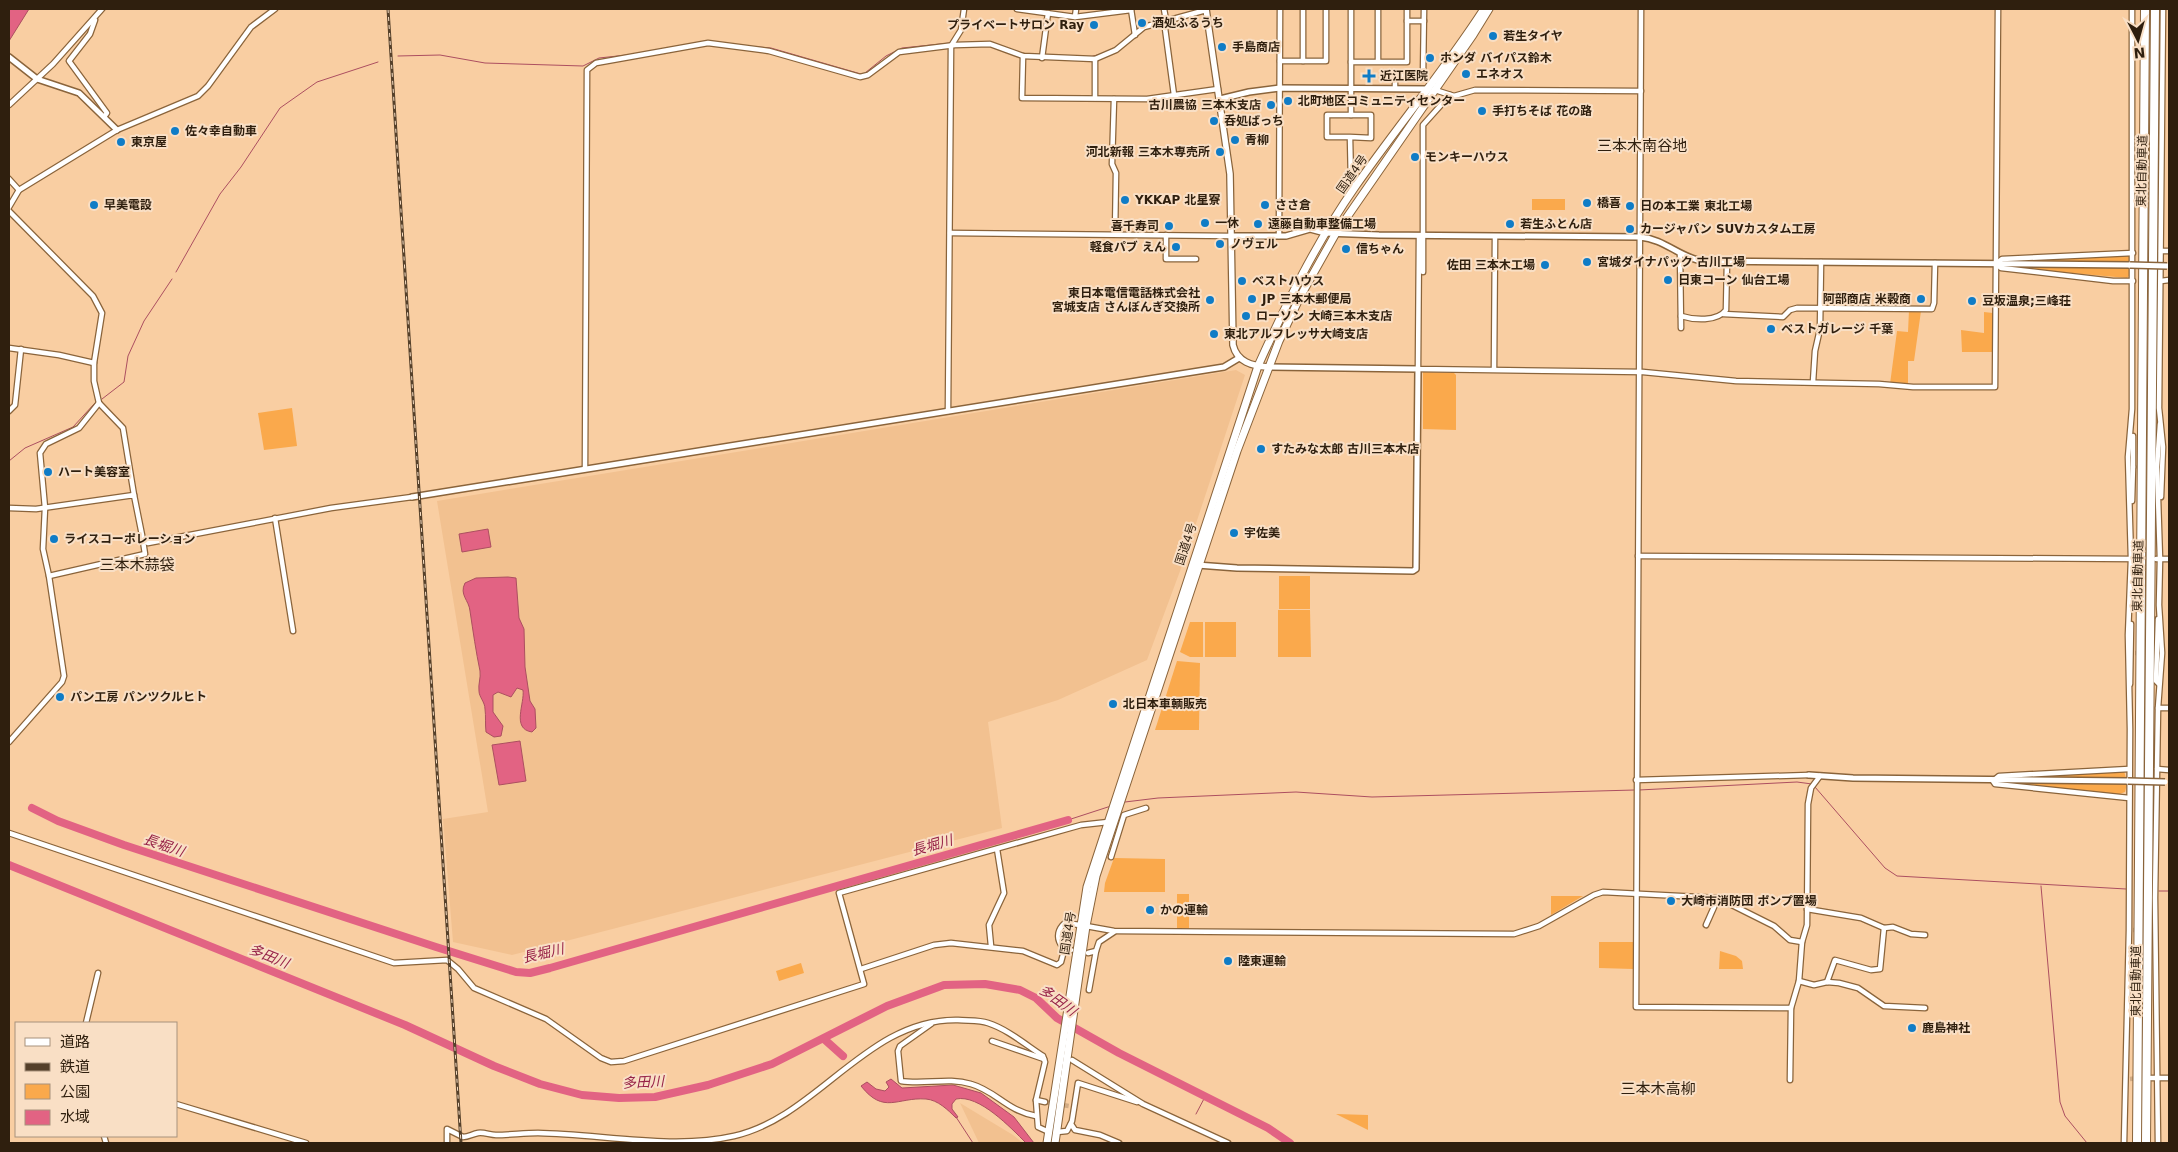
<svg xmlns="http://www.w3.org/2000/svg" width="2178" height="1152" font-family="'DejaVu Sans','Noto Sans JP',sans-serif">
<rect width="100%" height="100%" fill="#f9cea2"/>
<g fill="#f2c190">
<path d="M1236,370L1245,375L1183,563L1147,660L1058,700L988,722L1002,828L512,955L453,942L443,819L488,812L437,501Z"/>
<path d="M960,1103L1013,1135L1023,1143H979Z"/>
</g>
<g fill="#faa94c">
<rect x="1532" y="199" width="33" height="11"/>
<path d="M2130,255L2131,262H2006V261Z"/>
<path d="M2003,267L2131,268V274L2127,278Z"/>
<path d="M1909,310L1921,311L1914,361H1908V385L1890,384L1897,331L1908,332Z"/>
<path d="M1984,312L1993,313V352H1962L1961,330L1984,333Z"/>
<path d="M1423,372L1454,373L1456,375V430L1423,429Z"/>
<path d="M292,408L297,446L264,450L258,413Z"/>
<rect x="1279" y="576" width="31" height="33"/>
<path d="M1278,610H1310L1311,657H1278Z"/>
<path d="M1190,622H1203V657H1190L1180,652Z"/>
<rect x="1205" y="622" width="31" height="35"/>
<path d="M1177,661L1200,663L1199,730H1155Z"/>
<path d="M2124,771L2126,778H2002Z"/>
<path d="M2002,783L2127,784L2125,792L2117,795Z"/>
<path d="M1114,858L1165,859V892H1104L1105,883Z"/>
<rect x="1177" y="894" width="12" height="34"/>
<path d="M1551,896H1583L1551,915Z"/>
<path d="M1599,942H1633V969L1599,968Z"/>
<path d="M1720,951L1736,956L1742,961L1743,969H1719Z"/>
<path d="M801,963L804,973L779,981L776,971Z"/>
<path d="M1336,1114L1368,1115V1130Z"/>
</g>
<g fill="#e26383" stroke="#ac4f60">
<path d="M9,9H29L9,41Z"/>
<path d="M488,529L491,547L462,552L459,534Z"/>
<path d="M508,577L516,578L519,618L524,629L525,667L530,701L535,709L536,728L532,732C511,729 525,703 523,690L517,688L511,697L498,692L493,695V712L503,726L501,736L494,737L486,732C485,724 486,716 485,709C485,702 479,697 479,691C478,684 481,678 480,671C476,652 473,631 470,611C469,600 459,595 465,583L476,578Z"/>
<path d="M520,741L526,781L499,785L492,745Z"/>
<path d="M891,1079L902,1088L953,1085L981,1093L1014,1117L1034,1143H1026C1011,1128 979,1094 956,1099L952,1104V1109L958,1117L956,1118C948,1110 938,1100 926,1099C897,1097 884,1115 861,1086L867,1082L876,1089L885,1091L889,1087L886,1082Z"/>
</g>
<g fill="none" stroke-linecap="round" stroke-linejoin="round">
<g stroke="#ac4f60" stroke-width="1">
<path d="M960,43L986,42"/>
<path d="M992,43L1005,47"/>
<path d="M744,46L771,48L861,74"/>
<path d="M653,51L708,41"/>
<path d="M398,56L440,55L485,63L583,66L599,58L627,55"/>
<path d="M1090,57L1101,54"/>
<path d="M865,73L886,56L902,48L950,43"/>
<path d="M176,272L220,194L241,167L280,108L317,82L378,62"/>
<path d="M102,399L124,382L128,356L144,321L172,279"/>
<path d="M9,461L25,448L73,427L95,403"/>
<path d="M1815,787L1885,868L1897,876L2126,889"/>
<path d="M1639,790L1797,782L1812,784"/>
<path d="M1125,802L1158,798L1296,792L1372,797L1635,790"/>
<path d="M1068,820L1111,806"/>
<path d="M2041,886L2060,1102L2065,1116L2087,1143"/>
<path d="M2159,891H2169"/>
<path d="M1196,1114L1206,1095"/>
<path d="M956,1117L973,1143"/>
</g>
<g stroke="#e26383" stroke-width="8">
<path d="M32,808L58,821L124,845L436,947L516,972L530,973L550,968L1068,820"/>
<path d="M9,865L405,1025L494,1066L540,1084L582,1095L619,1098L655,1097L708,1085L772,1064L887,1006L944,985L985,984L1020,990L1036,998L1057,1018L1119,1053L1268,1128L1290,1143"/>
<path d="M824,1039L843,1056"/>
</g>
<g stroke="#d1ab84" stroke-width="4.5" stroke-dasharray="4.5 2" stroke-linecap="butt">
<path d="M2135,653H2154"/>
<path d="M2133,930H2150"/>
<path d="M2130,1079L2140,1078"/>
<path d="M1045,1102L1069,1106"/>
</g>
<defs>
<g id="minor">
<path d="M1017,9L1075,17L1131,10"/>
<path d="M1131,9L1135,35"/>
<path d="M1164,9L1166,20"/>
<path d="M1303,9V61"/>
<path d="M1407,9V21H1424"/>
<path d="M1641,9L1636,1007L1791,1008"/>
<path d="M1075,17L1076,9"/>
<path d="M95,20L90,34L69,61L107,113L104,117"/>
<path d="M1164,21L1174,95"/>
<path d="M1023,56L1022,98L1147,99L1218,89"/>
<path d="M1042,58L1048,13"/>
<path d="M1095,59V98"/>
<path d="M1280,61H1326V9"/>
<path d="M1378,61V9"/>
<path d="M1351,62H1407V21"/>
<path d="M1395,88V81L1399,76L1423,75L1424,9"/>
<path d="M1435,90L1454,96L1475,90L1641,91"/>
<path d="M1114,99L1112,164L1116,173L1115,234"/>
<path d="M9,105L53,64L102,9"/>
<path d="M1351,115V9"/>
<path d="M1350,137H1327V115H1371V138L1350,137L1351,183L1355,187"/>
<path d="M9,179L19,190"/>
<path d="M9,207L19,190L117,130L198,96L208,86L251,27L275,9"/>
<path d="M9,211L93,296L102,313L94,363V381L99,403L123,428L134,495"/>
<path d="M950,233L1232,236"/>
<path d="M1166,235V259H1196"/>
<path d="M1279,236L1280,9"/>
<path d="M1419,236L1418,369L1643,372L1736,381L1879,384L1913,387H1995L1998,9"/>
<path d="M2161,251H2169"/>
<path d="M1680,253L1681,328"/>
<path d="M1423,272V125L1450,95"/>
<path d="M2133,281H2113L2001,268L1996,264L2002,259L2133,253"/>
<path d="M2161,281L2169,280"/>
<path d="M1723,314L1783,317L1790,310L1797,308L1932,309L1934,303L1935,263"/>
<path d="M1681,316C1694,320 1717,322 1726,310L1727,262"/>
<path d="M9,348L59,355L94,363"/>
<path d="M1494,369L1495,237"/>
<path d="M1813,382L1815,351L1820,329L1821,262"/>
<path d="M9,411L15,405L21,349"/>
<path d="M948,411L951,46L961,30L964,9"/>
<path d="M2133,436V467"/>
<path d="M585,469L587,70L596,63L708,43L769,51L860,77L868,75L899,52L955,45L990,44L1023,56L1095,59L1116,50L1144,27L1206,10"/>
<path d="M2161,497L2163,447L2159,408L2163,9"/>
<path d="M2132,501L2133,467"/>
<path d="M9,508L36,509L134,495L143,540L148,543L331,508L412,497"/>
<path d="M275,518L293,631"/>
<path d="M1638,556L2136,559"/>
<path d="M2156,559H2169"/>
<path d="M49,576L145,554L143,541"/>
<path d="M2158,619L2156,681L2159,684"/>
<path d="M2130,684L2131,624"/>
<path d="M2158,708H2169"/>
<path d="M9,742L62,682L64,676L49,576L43,549L45,508L40,453L46,444L79,428L99,403"/>
<path d="M2157,769L2169,770"/>
<path d="M1636,780L1809,775"/>
<path d="M2129,798L1995,784L1993,781L1999,776L2129,769"/>
<path d="M9,833L394,963L447,960L458,969L474,988L546,1019L601,1058L611,1062L624,1061L864,984L839,893L1081,825L1108,822"/>
<path d="M1111,857L1124,815L1146,808"/>
<path d="M1807,909L1861,918L1884,928L1893,927L1911,934L1925,935"/>
<path d="M1706,925L1718,898"/>
<path d="M1086,926L1114,931L1514,934L1539,926L1594,895L1603,892L1718,898L1774,926L1790,940L1802,942"/>
<path d="M991,946L989,925L1004,893L997,849"/>
<path d="M1071,950L1061,945C1056,937 1058,929 1065,923L1080,925"/>
<path d="M1088,953L1096,951L1099,942L1114,932"/>
<path d="M861,969L934,945L951,943L1023,951L1057,965L1061,962L1065,947"/>
<path d="M1799,981L1814,985L1827,982L1839,983L1858,988L1884,1006L1925,1008"/>
<path d="M1827,982L1835,960L1871,970L1880,969L1884,928"/>
<path d="M1089,990L1096,951"/>
<path d="M86,1023L98,973"/>
<path d="M931,1024L900,1046L898,1051L901,1081C924,1085 948,1077 971,1084C996,1091 1007,1111 1036,1116"/>
<path d="M992,1041L1044,1059"/>
<path d="M1072,1060L1143,1104L1228,1143"/>
<path d="M2151,1078H2169"/>
<path d="M1790,1080L1791,1008L1799,981L1802,942L1807,925L1808,804L1811,788L1820,776"/>
<path d="M1036,1100L1045,1102"/>
<path d="M176,1104L306,1143"/>
<path d="M1071,1124L1075,1130L1100,1135L1119,1143"/>
<path d="M1057,1132L1067,1131L1072,1121L1078,1083L1137,1102"/>
<path d="M104,1136L106,1143"/>
<path d="M447,1143V1129L463,1137C469,1137 472,1134 478,1133C484,1132 490,1135 496,1135C510,1135 524,1133 538,1133C601,1134 673,1150 734,1136C818,1117 867,1018 958,1020C968,1021 979,1020 988,1023C1007,1029 1026,1045 1043,1056L1045,1062L1036,1100L1038,1127L1049,1132"/>
<path d="M2124,1143L2129,930L2130,729L2128,635L2131,559L2128,457L2132,409V9"/>
<path d="M2158,1143L2155,898L2158,708L2162,653L2159,605L2160,559L2157,467L2160,424"/>
</g>
<g id="tertiary">
<path d="M9,57L37,79L79,93L117,130"/>
<path d="M1220,99L1249,92L1280,88L1429,89"/>
<path d="M1232,236H1286L1310,229L1325,233L1379,235L1640,237C1664,239 1678,256 1701,261L2130,265"/>
<path d="M412,497L1224,367L1239,358"/>
<path d="M1197,565L1237,568L1413,571L1416,569L1418,369L1268,367"/>
<path d="M1809,775L1853,778L2128,781"/>
</g>
<path id="secondary" d="M1206,9L1230,174L1233,345C1237,362 1252,366 1268,367"/>
<g id="trunk">
<path d="M1047,1143L1087,887L1258,366C1286,304 1316,243 1355,187C1397,127 1444,71 1484,9"/>
<path d="M1055,1143L1086,926L1096,876L1237,451L1279,341L1300,297L1336,233L1473,35L1489,9"/>
</g>
<g id="motorway">
<path d="M2137,1143L2145,9"/>
<path d="M2146,1143L2155,9"/>
</g>
</defs>
<use href="#minor" stroke="#8a643b" stroke-width="7"/>
<use href="#tertiary" stroke="#8a643b" stroke-width="8"/>
<use href="#secondary" stroke="#8a643b" stroke-width="8"/>
<use href="#trunk" stroke="#8a643b" stroke-width="9"/>
<use href="#motorway" stroke="#8a643b" stroke-width="10"/>
<use href="#minor" stroke="#fff" stroke-width="4.5"/>
<use href="#tertiary" stroke="#fff" stroke-width="5"/>
<use href="#secondary" stroke="#fff" stroke-width="5.5"/>
<use href="#trunk" stroke="#fff" stroke-width="7"/>
<use href="#motorway" stroke="#fff" stroke-width="8"/>
<defs>
<path id="rail" d="M388,9L461,1143"/>
</defs>
<use href="#rail" stroke="#55402a" stroke-width="3"/>
<use href="#rail" stroke="#f9dfc5" stroke-width="1" stroke-dasharray="4" stroke-linecap="butt"/>
<defs>
<g id="tertiary-bridge">
<path d="M2130,265L2167,266"/>
<path d="M2128,781L2165,782"/>
</g>
</defs>
<use href="#tertiary-bridge" stroke="#8a643b" stroke-width="8" stroke-linecap="butt"/>
<use href="#tertiary-bridge" stroke="#fff" stroke-width="5"/>
</g>
<g fill="#0f7cc6" stroke="#f9dfc5" stroke-width="2">
<circle cx="1142" cy="23" r="5"/>
<circle cx="1094" cy="25" r="5"/>
<circle cx="1493" cy="36" r="5"/>
<circle cx="1222" cy="47" r="5"/>
<circle cx="1430" cy="58" r="5"/>
<circle cx="1466" cy="74" r="5"/>
<path d="M1366.5 68.5h5v5h5v5h-5v5h-5v-5h-5v-5h5z"/>
<circle cx="1288" cy="101" r="5"/>
<circle cx="1271" cy="105" r="5"/>
<circle cx="1482" cy="111" r="5"/>
<circle cx="1214" cy="121" r="5"/>
<circle cx="175" cy="131" r="5"/>
<circle cx="1235" cy="140" r="5"/>
<circle cx="121" cy="142" r="5"/>
<circle cx="1220" cy="152" r="5"/>
<circle cx="1415" cy="157" r="5"/>
<circle cx="1125" cy="200" r="5"/>
<circle cx="1587" cy="203" r="5"/>
<circle cx="94" cy="205" r="5"/>
<circle cx="1265" cy="205" r="5"/>
<circle cx="1630" cy="206" r="5"/>
<circle cx="1205" cy="223" r="5"/>
<circle cx="1258" cy="224" r="5"/>
<circle cx="1510" cy="224" r="5"/>
<circle cx="1169" cy="226" r="5"/>
<circle cx="1630" cy="229" r="5"/>
<circle cx="1220" cy="244" r="5"/>
<circle cx="1176" cy="247" r="5"/>
<circle cx="1346" cy="249" r="5"/>
<circle cx="1587" cy="262" r="5"/>
<circle cx="1545" cy="265" r="5"/>
<circle cx="1668" cy="280" r="5"/>
<circle cx="1242" cy="281" r="5"/>
<circle cx="1252" cy="299" r="5"/>
<circle cx="1921" cy="299" r="5"/>
<circle cx="1210" cy="300" r="5"/>
<circle cx="1972" cy="301" r="5"/>
<circle cx="1246" cy="316" r="5"/>
<circle cx="1771" cy="329" r="5"/>
<circle cx="1214" cy="334" r="5"/>
<circle cx="1261" cy="449" r="5"/>
<circle cx="48" cy="472" r="5"/>
<circle cx="1234" cy="533" r="5"/>
<circle cx="54" cy="539" r="5"/>
<circle cx="60" cy="697" r="5"/>
<circle cx="1113" cy="704" r="5"/>
<circle cx="1671" cy="901" r="5"/>
<circle cx="1150" cy="910" r="5"/>
<circle cx="1228" cy="961" r="5"/>
<circle cx="1912" cy="1028" r="5"/>
</g>
<g text-anchor="middle" dominant-baseline="central" stroke-width="4" stroke-linejoin="round" paint-order="stroke">
<g font-size="12" font-weight="bold" fill="#2f1f0e" stroke="#f9dfc5" text-anchor="start">
<text x="1152" y="23">酒処ふるうち</text>
<text x="1084" y="25" text-anchor="end">プライベートサロン Ray</text>
<text x="1503" y="36">若生タイヤ</text>
<text x="1232" y="47">手島商店</text>
<text x="1440" y="58">ホンダ バイパス鈴木</text>
<text x="1476" y="74">エネオス</text>
<text x="1380" y="76">近江医院</text>
<text x="1298" y="101">北町地区コミュニティセンター</text>
<text x="1261" y="105" text-anchor="end">古川農協 三本木支店</text>
<text x="1492" y="111">手打ちそば 花の路</text>
<text x="1224" y="121">呑処ばっち</text>
<text x="185" y="131">佐々幸自動車</text>
<text x="1245" y="140">青柳</text>
<text x="131" y="142">東京屋</text>
<text x="1210" y="152" text-anchor="end">河北新報 三本木専売所</text>
<text x="1425" y="157">モンキーハウス</text>
<text x="1135" y="200">YKKAP 北星寮</text>
<text x="1597" y="203">橋喜</text>
<text x="104" y="205">早美電設</text>
<text x="1275" y="205">ささ倉</text>
<text x="1640" y="206">日の本工業 東北工場</text>
<text x="1215" y="223">一休</text>
<text x="1268" y="224">遠藤自動車整備工場</text>
<text x="1520" y="224">若生ふとん店</text>
<text x="1159" y="226" text-anchor="end">喜千寿司</text>
<text x="1640" y="229">カージャパン SUVカスタム工房</text>
<text x="1230" y="244">ノヴェル</text>
<text x="1166" y="247" text-anchor="end">軽食パブ えん</text>
<text x="1356" y="249">信ちゃん</text>
<text x="1597" y="262">宮城ダイナパック 古川工場</text>
<text x="1535" y="265" text-anchor="end">佐田 三本木工場</text>
<text x="1678" y="280">日東コーン 仙台工場</text>
<text x="1252" y="281">ベストハウス</text>
<text x="1200" y="293" text-anchor="end">東日本電信電話株式会社<tspan x="1200" dy="14">宮城支店 さんぼんぎ交換所</tspan></text>
<text x="1262" y="299">JP 三本木郵便局</text>
<text x="1911" y="299" text-anchor="end">阿部商店 米穀商</text>
<text x="1982" y="301">豆坂温泉;三峰荘</text>
<text x="1256" y="316">ローソン 大崎三本木支店</text>
<text x="1781" y="329">ベストガレージ 千葉</text>
<text x="1224" y="334">東北アルフレッサ大崎支店</text>
<text x="1271" y="449">すたみな太郎 古川三本木店</text>
<text x="58" y="472">ハート美容室</text>
<text x="1244" y="533">宇佐美</text>
<text x="64" y="539">ライスコーポレーション</text>
<text x="70" y="697">パン工房 パンツクルヒト</text>
<text x="1123" y="704">北日本車輌販売</text>
<text x="1681" y="901">大崎市消防団 ポンプ置場</text>
<text x="1160" y="910">かの運輸</text>
<text x="1238" y="961">陸東運輸</text>
<text x="1922" y="1028">鹿島神社</text>
</g>
<g font-size="12" fill="#2f1f0e" stroke="#f9dfc5">
<text transform="translate(2142 171) rotate(-89)">東北自動車道</text>
<text transform="translate(1352 174) rotate(-55)">国道4号</text>
<text transform="translate(1186 544) rotate(-72)">国道4号</text>
<text transform="translate(2138 576) rotate(-89)">東北自動車道</text>
<text transform="translate(1068 933) rotate(-81)">国道4号</text>
<text transform="translate(2136 981) rotate(-90)">東北自動車道</text>
</g>
<g font-size="14" font-style="italic" fill="#972348" stroke="#f9dfc5">
<text transform="translate(164 845) rotate(19)">長堀川</text>
<text transform="translate(932 845) rotate(-16)">長堀川</text>
<text transform="translate(543 953) rotate(-13)">長堀川</text>
<text transform="translate(269 956) rotate(22)">多田川</text>
<text transform="translate(1058 1000) rotate(36)">多田川</text>
<text transform="translate(643 1082) rotate(-3)">多田川</text>
</g>
<g font-size="15" fill="#2f1f0e" stroke="#f9dfc5">
<text x="1642" y="146">三本木南谷地</text>
<text x="137" y="565">三本木蒜袋</text>
<text x="1658" y="1089">三本木高柳</text>
</g>
</g>
<rect width="2178" height="1152" fill="none" stroke="#2f1f0e" stroke-width="20"/>
<rect x="15" y="1022" width="162" height="115" fill="#f9dfc5" stroke="#a8927c"/>
<rect x="25" y="1038" width="25" height="8" fill="#ffffff" stroke="#a8927c"/>
<text x="60" y="1047" font-size="15" fill="#2f1f0e">道路</text>
<rect x="25" y="1063" width="25" height="8" fill="#55402a" stroke="#a8927c"/>
<text x="60" y="1072" font-size="15" fill="#2f1f0e">鉄道</text>
<rect x="25" y="1084" width="25" height="15" fill="#faa94c" stroke="#a8927c"/>
<text x="60" y="1097" font-size="15" fill="#2f1f0e">公園</text>
<rect x="25" y="1110" width="25" height="15" fill="#e26383" stroke="#a8927c"/>
<text x="60" y="1122" font-size="15" fill="#2f1f0e">水域</text>
<g transform="translate(2138 40) rotate(174)" stroke="#f9dfc5" stroke-width="4" paint-order="stroke">
<path d="M0-4L9 19L0 12L-9 19Z" fill="#2f1f0e"/>
<text y="-8" font-size="14" font-weight="bold" text-anchor="middle" fill="#2f1f0e">N</text>
</g>
</svg>
